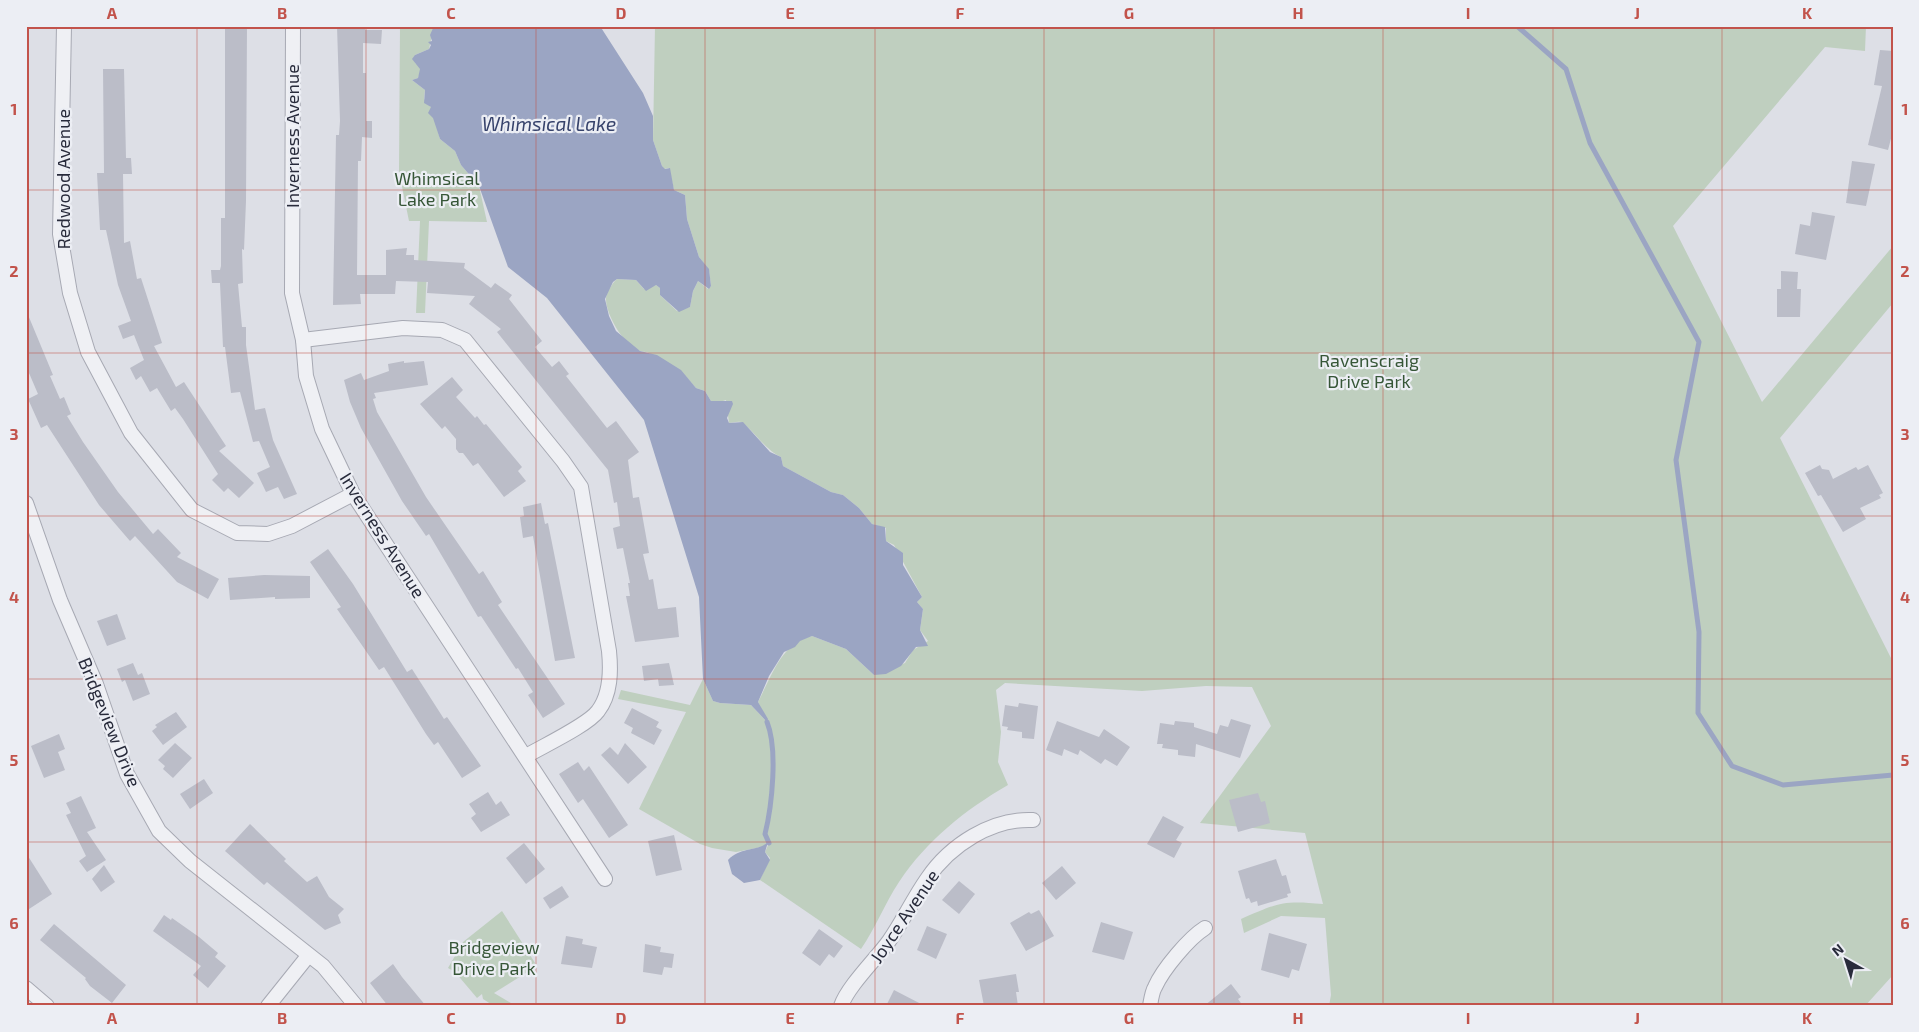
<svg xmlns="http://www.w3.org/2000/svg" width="1919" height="1032" font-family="'Exo 2',sans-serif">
<rect width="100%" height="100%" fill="#dddfe6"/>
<g fill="#bfcfbf">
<path d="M400,26H434L429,49L415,55V63L418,64L421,69L418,78L412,80L425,90L424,99L431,107L440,139L455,151L461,165L479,186L487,222L429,221L425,313H416L420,221H409L399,172Z"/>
<path d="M655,26H1866L1865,51L1825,47L1673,226L1762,402L1893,246V303L1780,438L1893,662V975L1865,1006H1329L1331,995L1325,918L1281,916L1244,933L1241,919C1278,903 1282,900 1323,904L1305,833L1200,823L1271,726L1252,687L1206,686L1142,691L1005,683L996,690L1001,732L998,762L1008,785C965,810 927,840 899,882C885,903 876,927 861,949L760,880L770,858L765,852L769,843L762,847L736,852L712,848L700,844L639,809L686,712L618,699L621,690L690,705L703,679L713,701L720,703L751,705L767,722L758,702C772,676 781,643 812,636L846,649L874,675L905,663L913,650L928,641L920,630L923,609L917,602L922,597L894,545L886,541V528L872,524L859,508L843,495L831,492L783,466L781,457C765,450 749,425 741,422C737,421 732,423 729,423L726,400L717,403L711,401L705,391L696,388L680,370L647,352C628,354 605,315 606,298C606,293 614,281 617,279L636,280L644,289L656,285L660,288V295L677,311L690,307L693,291L698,281L708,289L711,286L709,270L699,257L687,219L685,195L674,190L669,168L664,169L662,166L653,140Z"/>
<path d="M502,911L537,966L494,993L516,1006H494L483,999L482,994L477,998L455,972L448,968L463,942Z"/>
</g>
<g fill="#9ba5c3">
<path d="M434,26H600L643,93L653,116V140L662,166L665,169L670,168L674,190L685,195L687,219L699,257L709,269L711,286L709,289L698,281L693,291L690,307L679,312L660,295V288L656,285L646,291L636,280L617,279L613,282L605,299L609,316L616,331L640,351L657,355L681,370L696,388L705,391L711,401H732L733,404L727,418L729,423L743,422L770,452L781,457L783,466L831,492L843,495L859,508L872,524L885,527L886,541L903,553V565L922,597L917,602L923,609L920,630L928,646L916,647L901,666L886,674L874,675L846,649L812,636L800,641L795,647L784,652L769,676L758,702L768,719L767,722L751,705L720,703L713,701L703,679L699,597L644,420L547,298L508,267L479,186L461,165L455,151L440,139L433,118L428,113L431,107L424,103L425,90L412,80L418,78L420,69L412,59L415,55L429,49L431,45L428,42L432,41L430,35Z"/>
<path d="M768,842L765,852L770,860L760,880L744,883L732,874L728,860C742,846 758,852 768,842Z"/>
</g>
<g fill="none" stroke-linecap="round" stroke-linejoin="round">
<g stroke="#9ba5c3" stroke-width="5">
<path d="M1517,26L1566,69L1590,143L1699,342L1676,460L1699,632L1698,713L1732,766L1783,785L1893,775"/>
<path d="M767,722C778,749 772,806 765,834L769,843"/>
</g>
</g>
<g fill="#bbbdc8">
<path d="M225,26H247L246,201L244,250L242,249L243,283L238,284L242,327H246V345L255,410L265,408L273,440L297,494L284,499L278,487L266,492L257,473L270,467L259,441L253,442L240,392L231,393L225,347H223L220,283H212L211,270H220L221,266V218H225Z"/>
<path d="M337,26H365V30H382L381,44L363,43V73H366V121H372V138L362,137L361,161H358L357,275H386V250L407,248L406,255H414V260L465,263L464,268L491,288L495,283L512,295L509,299L542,341L535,347L552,367L559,361L569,374L566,376L607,428L616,421L639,452L628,460L633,498L639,497L649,553L643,554L649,580L653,579L658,609L676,607L679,637L635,642L626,596H630L628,583H630L623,548L617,549L613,528L620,526L617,502L614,503L608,470L497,332L501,329L469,304L475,296L427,293L428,282L396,281L395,294H360L361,304L333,305L336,135H339L340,121Z"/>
<path d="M1880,50L1893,51V131L1888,150L1868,145L1882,86L1874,85Z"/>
<path d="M103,69H124L126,158H131L132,174H123L124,243L130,241L137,279L141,278L162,343L154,346L176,387L184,382L226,446L219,451L254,483L239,498L228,488L224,492L212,480L218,474L183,419L175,408L171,411L157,388L150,392L141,376L136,380L130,368L144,360L134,335L123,339L118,326L131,321L118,285L106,230H100L97,173H104Z"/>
<path d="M1852,161L1875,164L1866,206L1846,203Z"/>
<path d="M1812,212L1835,216L1826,260L1795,254L1800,224L1810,226Z"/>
<path d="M1781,271L1798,272L1797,289H1801L1800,317H1777V289H1781Z"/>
<path d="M26,310L53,375L50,376L60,399L64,397L71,414L67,416L83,442L118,492L153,534L158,529L181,553L177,557L219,579L208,599L177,582L135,536L130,541L99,505L47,425L41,428L28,399L38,394L26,366Z"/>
<path d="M404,361V363L424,361L428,385L374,393L376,398L373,399L377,412L426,497L479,574L483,571L502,602L498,605L565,704L543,718L528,695L533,692L518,668L516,669L481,616L478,617L429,534L426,536L402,501L361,428L350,402L344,380L361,373L364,380L389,371L388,364Z"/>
<path d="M452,377L463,390L456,397L475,418L477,416L484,425L486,424L522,467L518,471L526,481L504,497L478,463L473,466L463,453H459L456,449V439L445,426L442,429L420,404Z"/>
<path d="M1820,465L1822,469L1829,470L1833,479L1856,467L1858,470L1868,465L1883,493L1879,495L1881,498L1860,508L1866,519L1843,532L1821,495L1818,496L1805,473Z"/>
<path d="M541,503L545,524L548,523L575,658L555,661L533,536L523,538L520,517L524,516L523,507Z"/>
<path d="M328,549L353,584L407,672L412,669L444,719L447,717L481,766L462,778L438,742L434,745L426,734L384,667L379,670L337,609L341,607L310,562Z"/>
<path d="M264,575L310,576V598L275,599V597L230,600L228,578Z"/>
<path d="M117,614L126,639L107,646L97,621Z"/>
<path d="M133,663L138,675L142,673L150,694L133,701L125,680L122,682L117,669Z"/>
<path d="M669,663L674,685L659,686L658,679L644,681L642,666Z"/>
<path d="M1019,703L1038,706L1034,739L1022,738V732L1007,730L1008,727L1002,726L1005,705L1018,707Z"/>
<path d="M632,708L659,722L656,727L662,730L654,745L631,733L633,728L624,723Z"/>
<path d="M176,712L187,727L163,745L152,731L157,727L155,725Z"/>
<path d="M1231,719L1251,725L1240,758L1196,744L1195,757L1178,755V750L1162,748L1163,744H1157L1160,723L1174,725L1175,721L1194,723V727L1217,734L1220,725L1228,727Z"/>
<path d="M1057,721L1099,737L1104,729L1130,747L1117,766L1105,759L1101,764L1080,750L1078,755L1064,749L1062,756L1046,750Z"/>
<path d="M59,734L65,749L58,752L65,770L44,778L31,746Z"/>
<path d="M175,743L192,758L173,778L163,769L165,766L158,760Z"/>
<path d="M625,743L647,767L628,784L601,755L610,747L618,755Z"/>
<path d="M578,762L584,771L589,766L628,825L609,838L583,799L578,803L559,774Z"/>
<path d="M204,779L213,793L190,809L180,794Z"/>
<path d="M488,792L496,805L501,801L510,815L481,832L471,818L476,814L469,804Z"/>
<path d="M1258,793L1261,802L1265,801L1270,823L1238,832L1229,800Z"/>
<path d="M81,796L96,828L87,832L106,860L87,872L79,861L86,856L66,815L71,813L66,803Z"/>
<path d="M1163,816L1184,827L1176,840L1182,843L1174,858L1147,844Z"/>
<path d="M250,824L286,859L284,861L307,882L317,876L329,897L344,909L338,915L341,923L325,930L267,882L264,885L225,851Z"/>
<path d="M674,835L682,870L656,876L648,841Z"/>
<path d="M524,843L545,869L526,884L506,858Z"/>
<path d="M26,853L52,894L26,911Z"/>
<path d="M1276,859L1282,876L1286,875L1291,893L1287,894L1288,897L1258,906L1257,901L1251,903L1249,898L1246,899L1238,871Z"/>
<path d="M104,865L115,882L101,892L92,879Z"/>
<path d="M1062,866L1076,883L1056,900L1042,883Z"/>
<path d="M959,881L975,894L959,914L942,900Z"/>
<path d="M562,886L569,897L550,909L543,898Z"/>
<path d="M1039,910L1054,936L1026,951L1010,923L1029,912L1031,914Z"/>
<path d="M164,915L171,920L172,918L199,937L218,953L215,957L226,966L208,988L193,975L201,966L153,931Z"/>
<path d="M1101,922L1133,932L1124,960L1092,952Z"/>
<path d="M54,924L126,985L112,1003L90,986L85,979L86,978L40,940Z"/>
<path d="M927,926L947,934L936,959L917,950Z"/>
<path d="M819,929L843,946L834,958L829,954L820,966L802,953Z"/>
<path d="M1269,933L1307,944L1299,971L1292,969L1289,978L1261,970Z"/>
<path d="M566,936L583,939L582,944L597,947L592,968L561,964Z"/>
<path d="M645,944L661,947L660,952L674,954L672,968L664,967L662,975L643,972Z"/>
<path d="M393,964L402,977L426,1006H388L370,983Z"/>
<path d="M1016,974L1019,992H1016L1018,1006H984L979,980Z"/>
<path d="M1231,984L1241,997L1238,999L1243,1006H1204Z"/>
<path d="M894,990L925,1006H886Z"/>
</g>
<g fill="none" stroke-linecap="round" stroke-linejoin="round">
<defs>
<g id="minor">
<path d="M64,26L60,234L70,293L88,352L131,433L192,510L237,533L268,534L292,526L353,494"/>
<path d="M293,26L292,293L303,340L306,376L322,429L353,494L605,879"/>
<path d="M303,340L403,328L442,330L465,340L563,461L581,487L609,651C611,671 611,694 598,711C588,725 543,746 526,756"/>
<path d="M26,503L60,600L96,684L127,774L159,831L190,861L323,966L356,1006"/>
<path d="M26,988L47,1006"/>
<path d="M268,1006L308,956"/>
<path d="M841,1006C848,986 876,959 889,941C903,921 913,899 927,879C950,845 992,818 1033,820"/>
<path d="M1150,1006C1151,1000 1152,992 1155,987C1163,969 1189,938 1205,928"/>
</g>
</defs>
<use href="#minor" stroke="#a7a9b3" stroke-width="16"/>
<use href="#minor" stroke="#eff0f4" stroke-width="14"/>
</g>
<path fill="none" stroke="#c2534b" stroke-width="1" stroke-opacity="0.55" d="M197,26V1006M366,26V1006M536,26V1006M705,26V1006M875,26V1006M1044,26V1006M1214,26V1006M1383,26V1006M1553,26V1006M1722,26V1006M26,190H1893M26,353H1893M26,516H1893M26,679H1893M26,842H1893"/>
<g text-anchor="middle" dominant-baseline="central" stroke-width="4.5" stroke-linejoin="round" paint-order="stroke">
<g font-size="18" fill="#282b3b" stroke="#eceef4">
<text transform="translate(292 136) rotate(-90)">Inverness Avenue</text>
<text transform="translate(63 179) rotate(-90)">Redwood Avenue</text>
<text transform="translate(383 535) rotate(58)">Inverness Avenue</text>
<text transform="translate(110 722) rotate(68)">Bridgeview Drive</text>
<text transform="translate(904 916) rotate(-56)">Joyce Avenue</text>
</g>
<g font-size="18" fill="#365637" stroke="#eceef4">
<text x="437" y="178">Whimsical<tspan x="437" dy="21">Lake Park</tspan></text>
<text x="1369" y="360">Ravenscraig<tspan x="1369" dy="21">Drive Park</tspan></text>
<text x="494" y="947">Bridgeview<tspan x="494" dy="21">Drive Park</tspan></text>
</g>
<g font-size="19" font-style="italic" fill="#36426b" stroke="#eceef4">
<text x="549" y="123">Whimsical Lake</text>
</g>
</g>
<rect width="1919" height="1032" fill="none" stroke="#eceef4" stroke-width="55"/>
<g transform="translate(1846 960) rotate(321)" stroke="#eceef4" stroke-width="4" paint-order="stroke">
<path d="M0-4L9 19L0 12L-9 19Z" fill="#282b3b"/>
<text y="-8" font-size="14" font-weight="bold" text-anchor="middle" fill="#282b3b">N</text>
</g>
<rect x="28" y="28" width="1864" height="976" fill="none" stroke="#c2534b" stroke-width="2"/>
<g font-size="16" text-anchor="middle" font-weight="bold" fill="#c2534b">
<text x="112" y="19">A</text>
<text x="282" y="19">B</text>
<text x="451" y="19">C</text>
<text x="621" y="19">D</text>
<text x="790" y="19">E</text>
<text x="960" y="19">F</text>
<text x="1129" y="19">G</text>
<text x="1298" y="19">H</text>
<text x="1468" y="19">I</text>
<text x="1637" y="19">J</text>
<text x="1807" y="19">K</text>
<text x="14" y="115">1</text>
<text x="1905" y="115">1</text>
<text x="14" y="277">2</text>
<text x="1905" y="277">2</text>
<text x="14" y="440">3</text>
<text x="1905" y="440">3</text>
<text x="14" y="603">4</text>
<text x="1905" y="603">4</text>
<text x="14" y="766">5</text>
<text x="1905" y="766">5</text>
<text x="14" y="929">6</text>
<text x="1905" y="929">6</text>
<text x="112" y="1024">A</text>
<text x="282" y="1024">B</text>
<text x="451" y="1024">C</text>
<text x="621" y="1024">D</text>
<text x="790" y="1024">E</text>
<text x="960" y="1024">F</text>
<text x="1129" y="1024">G</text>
<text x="1298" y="1024">H</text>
<text x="1468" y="1024">I</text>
<text x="1637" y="1024">J</text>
<text x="1807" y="1024">K</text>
</g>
</svg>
